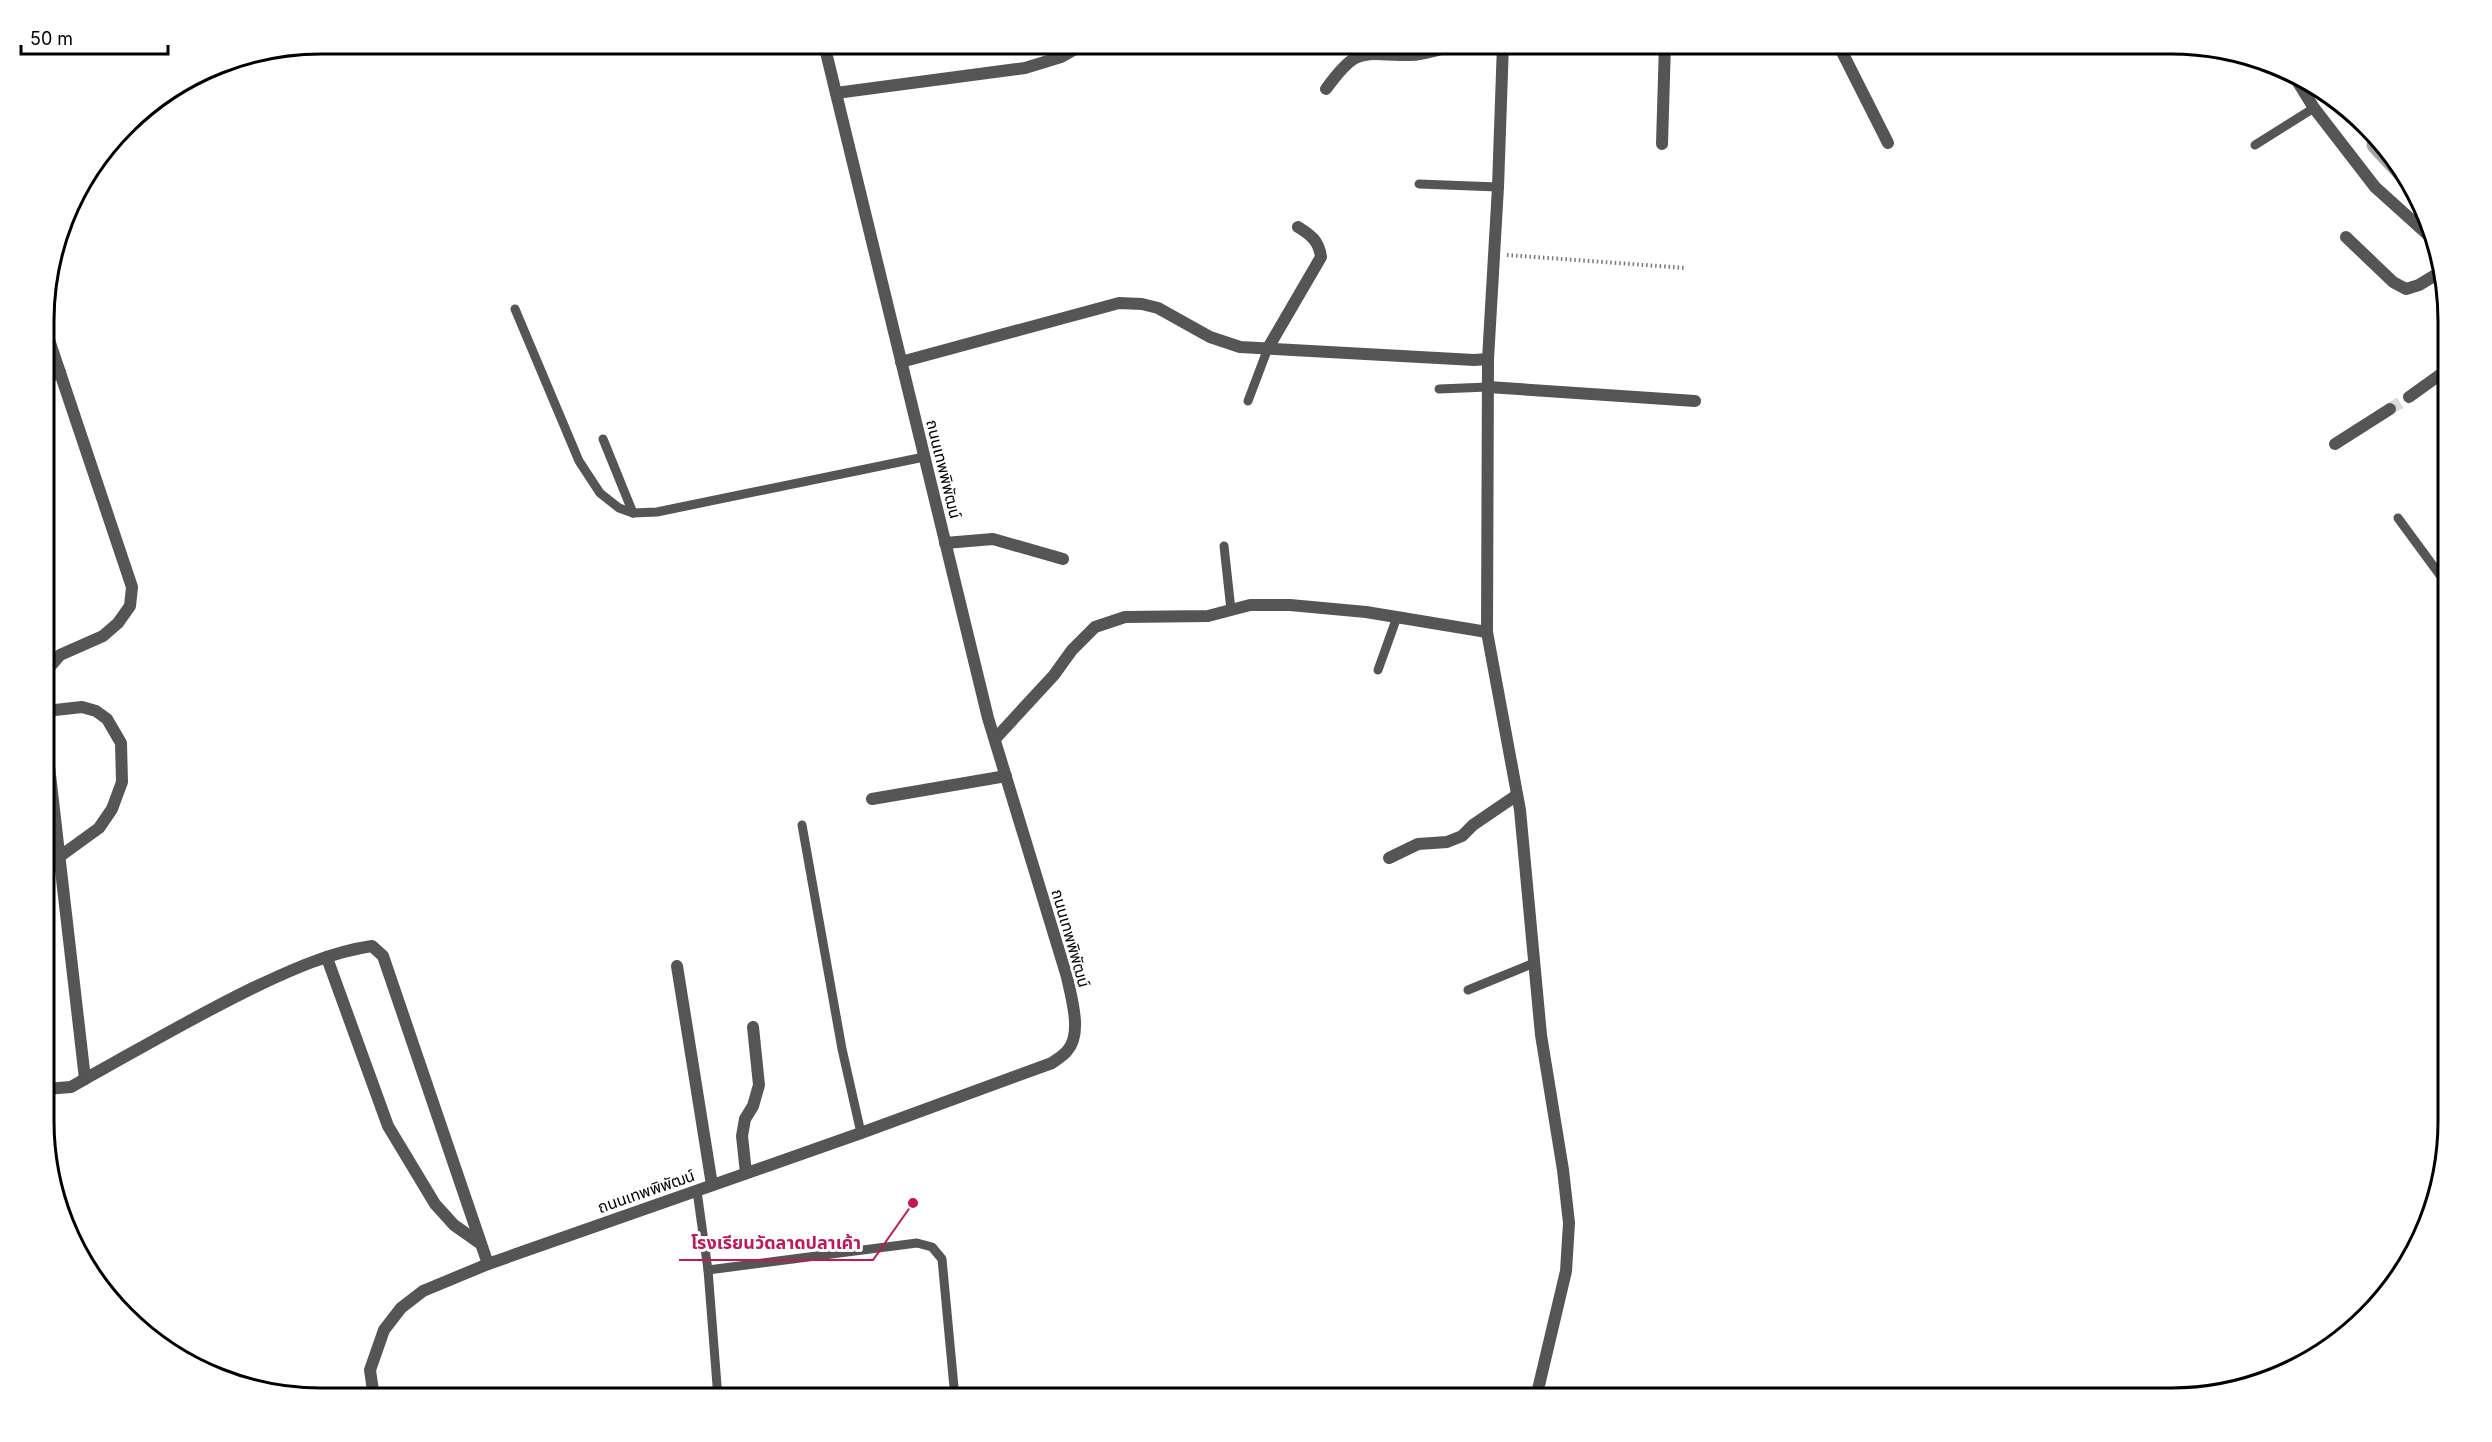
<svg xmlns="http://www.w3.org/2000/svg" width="2492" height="1442" font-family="Inter,'Noto Sans Thai',sans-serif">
<rect width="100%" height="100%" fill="#fff"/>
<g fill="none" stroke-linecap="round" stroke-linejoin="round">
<path stroke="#a3a3a3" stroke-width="21" d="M2377,144L2405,174"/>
<path stroke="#d9d9d9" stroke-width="12" stroke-dasharray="12 6" stroke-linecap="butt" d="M2390,409L2409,397"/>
<path stroke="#777" stroke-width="4" stroke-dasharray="1.5 3" stroke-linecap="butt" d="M1507,255L1686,268"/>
<g stroke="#555" stroke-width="9">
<path d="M2255,145L2314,108"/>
<path d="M1419,184L1498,187"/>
<path d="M515,309L579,461L600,493L619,508L633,513L657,512L924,457"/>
<path d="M1439,389L1488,387"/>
<path d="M1248,401L1268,348"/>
<path d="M603,439L633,513"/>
<path d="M2398,518L2448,586"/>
<path d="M1224,546L1231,610"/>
<path d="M1378,670L1397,617"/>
<path d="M802,825L842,1049L861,1133"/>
<path d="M1468,990L1534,963"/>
<path d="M697,1191L708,1270L718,1398"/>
<path d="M708,1270L917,1243L932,1247L942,1259L955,1398"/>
</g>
<g stroke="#555" stroke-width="12">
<path d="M1503,44L1498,187L1488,359L1487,632L1520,810L1541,1035L1563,1170L1569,1223L1566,1271L1536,1398"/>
<path d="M1838,44L1888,143"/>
<path d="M2293,74L2314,108L2375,187L2436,242"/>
<path d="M1326,89C1358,45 1361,55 1410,55C1426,55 1445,47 1461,44"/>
<path d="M836,93L1025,68L1061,57L1084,44"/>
<path d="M1662,144L1665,44"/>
<path d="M2346,237L2393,282L2406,289L2419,285L2442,271"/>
<path d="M46,331L132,587L130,606L118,623L103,636L60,655L47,670L46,675"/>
<path d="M1268,348L1321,257C1319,241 1311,235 1298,227"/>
<path d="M901,362L1119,303L1142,304L1158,308L1210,337L1240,347L1474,360L1488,359"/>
<path d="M46,379L60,372"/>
<path d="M1488,387L1695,401"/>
<path d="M2409,397L2448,369"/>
<path d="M2335,444L2390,409"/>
<path d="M945,543L993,539L1063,559"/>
<path d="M46,711L82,707L96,711L107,719L121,743L122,782L112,809L99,828L59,857"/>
<path d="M995,739L1054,675L1072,650L1095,627L1125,617L1208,616L1250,605H1290L1366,612L1487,632"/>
<path d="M46,740L85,1079C141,1048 197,1015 255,987C293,969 331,952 372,946L383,956L488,1264"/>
<path d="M872,799L1006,776"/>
<path d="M1389,858L1418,844L1447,842L1462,836L1473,825L1517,795"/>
<path d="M327,958L388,1126L435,1204L454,1225L481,1244"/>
<path d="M677,966L712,1185"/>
<path d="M46,1089L71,1087L85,1079"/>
<path d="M746,1173L742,1136L745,1119L753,1106L759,1085L753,1027"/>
<path d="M374,1398L370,1370L384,1330L401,1308L423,1291L488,1264L861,1133L1052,1063C1057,1059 1063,1056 1067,1051C1083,1034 1071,997 1067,977L988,718L824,44"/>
</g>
</g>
<g text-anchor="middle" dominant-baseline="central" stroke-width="6" stroke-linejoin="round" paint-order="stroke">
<g font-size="16" fill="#000" stroke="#fff">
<text transform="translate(944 469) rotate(76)">ถนนเทพพิพัฒน์</text>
<text transform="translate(1071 938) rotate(74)">ถนนเทพพิพัฒน์</text>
<text transform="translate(646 1191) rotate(-19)">ถนนเทพพิพัฒน์</text>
</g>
</g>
<path d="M0 0H2492V1442H0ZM321 54H2171A267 267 0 0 1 2438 321V1121A267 267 0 0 1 2171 1388H321A267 267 0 0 1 54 1121V321A267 267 0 0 1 321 54Z" fill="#fff" fill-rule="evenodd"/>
<path fill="none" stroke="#000" stroke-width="3" d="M321 54H2171A267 267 0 0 1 2438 321V1121A267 267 0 0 1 2171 1388H321A267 267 0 0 1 54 1121V321A267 267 0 0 1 321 54Z"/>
<path fill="none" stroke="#c2185b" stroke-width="2" d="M913 1203L873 1260H679"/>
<circle fill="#c2185b" stroke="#fff" stroke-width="2" cx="913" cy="1203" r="6"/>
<g font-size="18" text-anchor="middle" font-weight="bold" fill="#c2185b" stroke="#fff" stroke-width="6" stroke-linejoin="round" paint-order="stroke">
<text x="776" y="1249">โรงเรียนวัดลาดปลาเค้า</text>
</g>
<path d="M21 45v9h147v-9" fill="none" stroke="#000000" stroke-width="3"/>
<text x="30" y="45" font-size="18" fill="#000000" stroke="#ffffff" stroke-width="4.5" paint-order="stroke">50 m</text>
</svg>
